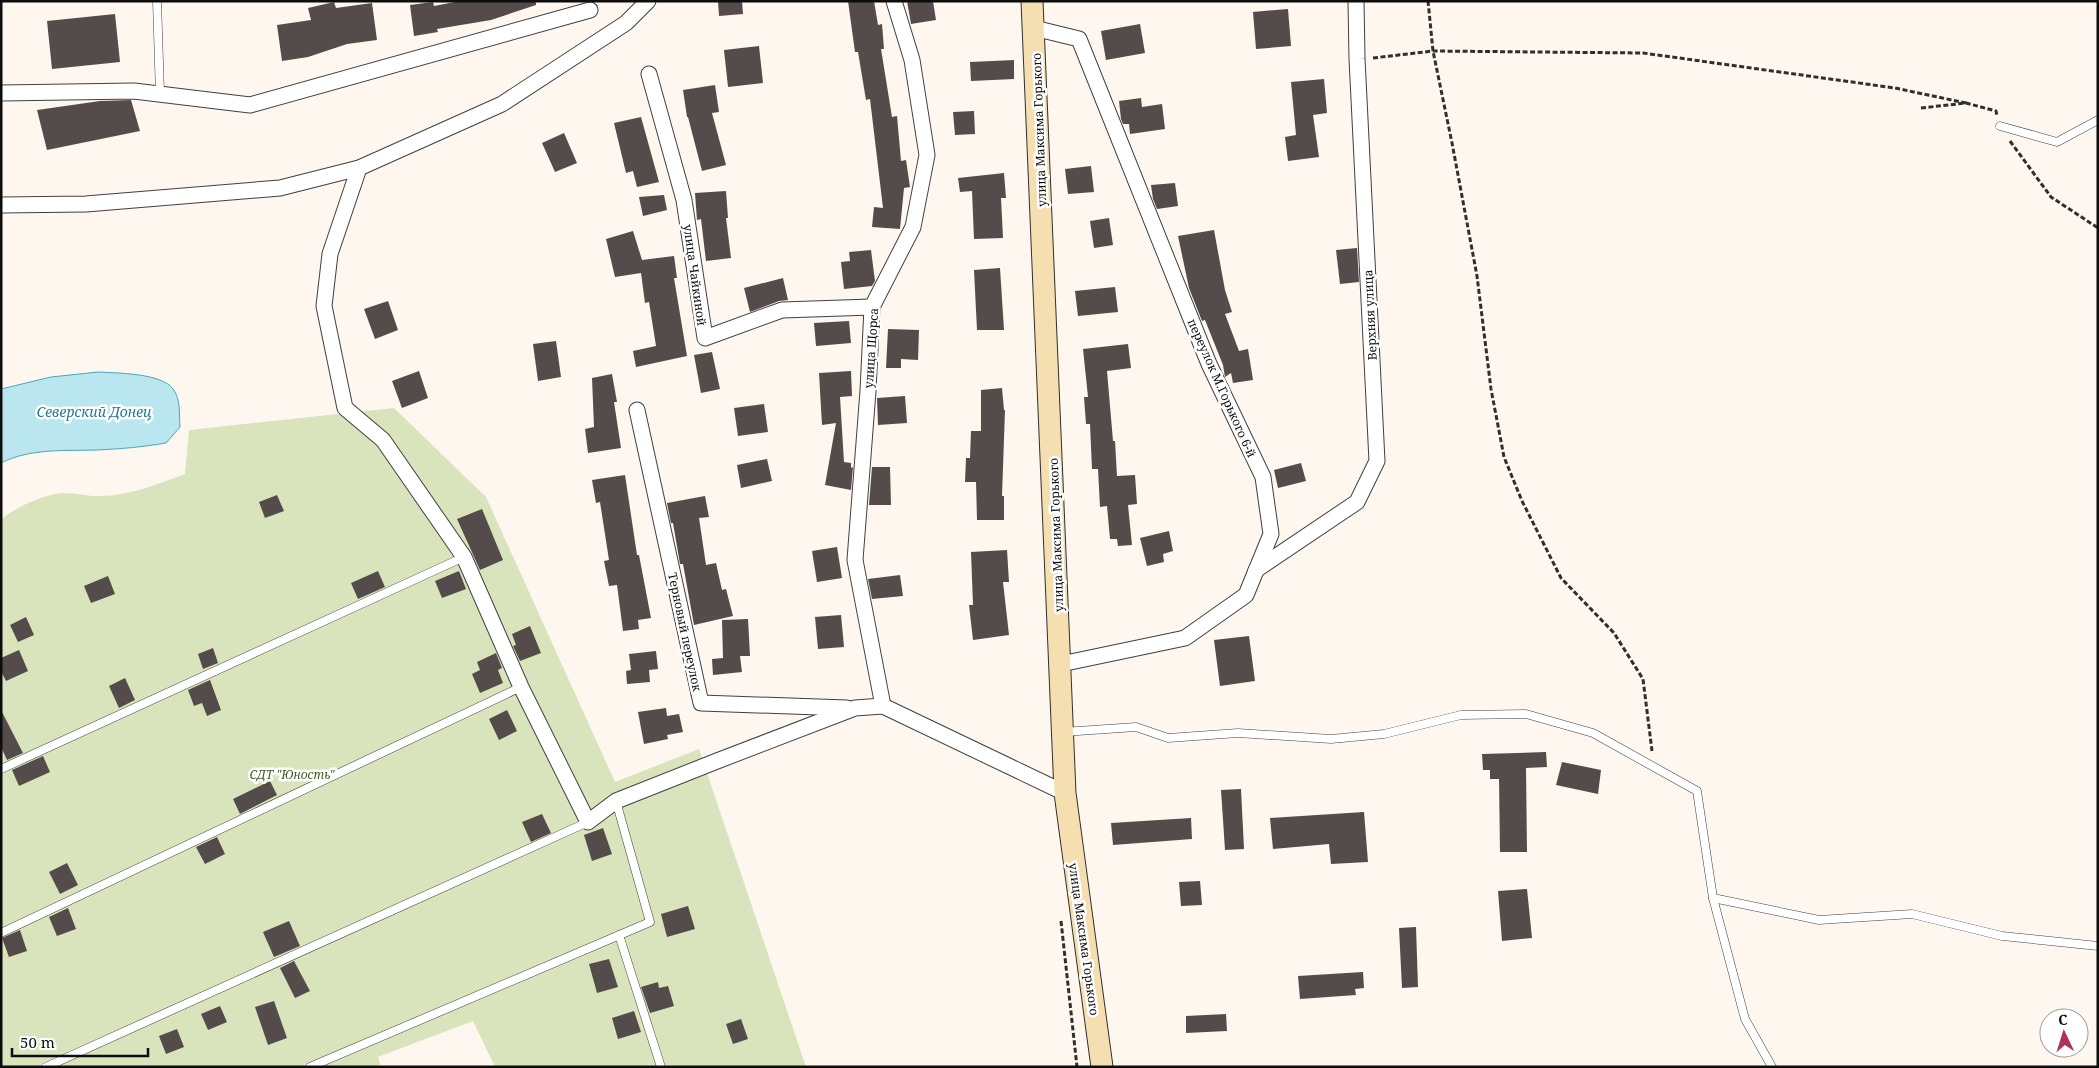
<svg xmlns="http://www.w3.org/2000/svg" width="2099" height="1068" font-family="'Noto Serif',serif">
<rect width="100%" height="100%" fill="#fdf7ef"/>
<path fill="#d9e4bc" d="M394,408L486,497L615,782L699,749L806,1067H495L473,1021L378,1057L381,1067H1V520C13,508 47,493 64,493C77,493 90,497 103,496C131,495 158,484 185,474L189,430Z"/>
<path fill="#b9e6ef" stroke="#49a7bd" d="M98,372C116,373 162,373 173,389C181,399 179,415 180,427L166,443C143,447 120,449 97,450C66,451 30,448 1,463V389L51,377Z"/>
<g fill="#544c4a">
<path d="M460,1H536V5L491,20L437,29L438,32L414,36L410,5L433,2L434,6Z"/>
<path d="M718,1H742L743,14L719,16Z"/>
<path d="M848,1H874L878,25L882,24L884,49H881L892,117L897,116L901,161L906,160L910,187L904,188L900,229L872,227L874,207L883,208L870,99L866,100L858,52H855Z"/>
<path d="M907,1H933L936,20L911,24Z"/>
<path d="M334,2L336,8L372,3L377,40L347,44L308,57L282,61L277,25L311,20L308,8Z"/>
<path d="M1288,9L1291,46L1256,49L1253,12Z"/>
<path d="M115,14L120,62L52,69L47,21Z"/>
<path d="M1140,24L1145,53L1106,60L1101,31Z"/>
<path d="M759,46L763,83L728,87L724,50Z"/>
<path d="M1014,60V79L971,81L970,62Z"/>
<path d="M1324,79L1327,113L1313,115L1319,157L1288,161L1285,137L1296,135L1291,82Z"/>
<path d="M715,85L719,112L712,113L726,165L702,171L688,117H687L683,90Z"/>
<path d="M1141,98L1142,107L1162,104L1165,129L1130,134L1129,124H1123L1121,119L1119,101Z"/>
<path d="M131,100L140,131L47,150L37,110L100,101Z"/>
<path d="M974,111L975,134L955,135L953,112Z"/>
<path d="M641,117L659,182L637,187L633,171L626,173L614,123Z"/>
<path d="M564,133L577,163L555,172L542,143Z"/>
<path d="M1091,166L1094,192L1068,194L1065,169Z"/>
<path d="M1004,173L1006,198H1001L1003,238L974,239L972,191L960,192L958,178Z"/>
<path d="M1175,183L1178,206L1157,209L1153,199L1151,185Z"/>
<path d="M726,191L728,218H726L731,258L706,261L701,219L697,220L695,193Z"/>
<path d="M664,195L667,210L643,216L639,197Z"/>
<path d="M1109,218L1113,245L1094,248L1090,221Z"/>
<path d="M1214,230L1225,290L1232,312L1225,314L1239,351L1248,349L1253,380L1233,383L1231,373L1225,377L1223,365L1205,320L1202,321L1189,288L1178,236Z"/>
<path d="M633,231L642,260L674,256L677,278H674L687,356L636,367L633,351L656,346L649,302L645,303L641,273L615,277L606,239Z"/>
<path d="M1357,248L1359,282L1340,284L1336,250Z"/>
<path d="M871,250L875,281L872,286L844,289L841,262L850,261L849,252Z"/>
<path d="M1000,268L1004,330H977L974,270Z"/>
<path d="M783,278L788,300L779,301L750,312L744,288Z"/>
<path d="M1115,287L1118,312L1078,316L1075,291Z"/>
<path d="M388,301L398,330L375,339L364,309Z"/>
<path d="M849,321L851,343L816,346L814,323Z"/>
<path d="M888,329L919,330L918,360L901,359V368H886Z"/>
<path d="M556,341L561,377L538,381L533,344Z"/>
<path d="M1128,344L1131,368L1107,371L1113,441H1115L1117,476L1135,475L1137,504L1128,505L1132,545L1118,546L1117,539H1110L1107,506L1100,507L1098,469H1092L1090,424H1086L1084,397H1088L1083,349Z"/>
<path d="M712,352L720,389L701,393L694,355Z"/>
<path d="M419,371L428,398L402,408L392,381Z"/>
<path d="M851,371L852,396L840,397L844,462L851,463V468L853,467L851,490L825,485L836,423L822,425L819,373Z"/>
<path d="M612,374L617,402H614L621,448L588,453L585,429L594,427L592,378Z"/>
<path d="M1002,388L1004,410H1005L1002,496H1004V520H977L976,482H965L966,458H970L971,431H981V390Z"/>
<path d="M905,396L907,423L878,425L877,398Z"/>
<path d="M764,404L768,432L738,436L734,408Z"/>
<path d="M767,459L772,481L741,488L737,465Z"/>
<path d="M1301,463L1306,481L1278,488L1274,470Z"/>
<path d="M872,467H890L891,505H869Z"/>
<path d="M625,475L637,555H639L651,618L638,620L639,629L623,631L617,585L609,586L604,561L609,560L600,502L596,503L592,480Z"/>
<path d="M277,495L284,511L265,518L259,502Z"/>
<path d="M705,496L709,517L699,518L706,565L716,563L722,590L726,589L733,616L694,625L683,564H680L673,523H671L667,503Z"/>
<path d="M482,509L503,560L480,570L457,519Z"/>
<path d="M1169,531L1173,551L1163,554L1164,562L1147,566L1140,538Z"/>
<path d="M837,547L842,578L817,582L812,551Z"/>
<path d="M1007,550L1009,582H1003L1009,635L973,640L969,605H973L971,552Z"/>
<path d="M378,571L385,587L358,599L351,583Z"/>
<path d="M459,571L466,589L442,598L435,581Z"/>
<path d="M900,575L903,596L872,599L868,579Z"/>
<path d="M108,576L115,594L91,603L84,586Z"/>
<path d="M841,615L844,647L818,649L815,617Z"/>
<path d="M26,617L34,635L18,642L10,625Z"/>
<path d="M748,619L750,656H740L742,672L713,675L712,659L723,658L722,620Z"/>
<path d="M530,626L541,653L520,661L513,646L516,645L512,634Z"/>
<path d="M1249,636L1255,681L1220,686L1214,640Z"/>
<path d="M213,648L218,663L203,669L198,654Z"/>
<path d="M19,650L28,671L6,681L1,671V658Z"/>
<path d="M656,651L658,669L649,670L650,682L627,684L626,671L631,670L629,654Z"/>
<path d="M496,653L502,668L498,670L503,683L480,693L472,674L480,670L477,662Z"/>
<path d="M125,678L135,700L119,708L109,686Z"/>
<path d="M210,680L221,710L207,716L202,703L194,706L188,690Z"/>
<path d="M666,708L667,716L679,714L683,732L667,735L668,739L644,744L638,712Z"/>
<path d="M1,710L23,753L7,760L1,747Z"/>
<path d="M507,710L517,731L499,740L489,719Z"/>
<path d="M1546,752L1547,767L1526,768L1527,852H1500L1499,779H1490V770H1483L1482,754Z"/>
<path d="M43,756L50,772L19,786L12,770Z"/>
<path d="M1562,762L1601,770L1598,794L1556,785Z"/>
<path d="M270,781L277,795L240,814L233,799Z"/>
<path d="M1241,789L1244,849L1225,850L1221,790Z"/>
<path d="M1364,812L1368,862L1331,864L1329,844L1273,849L1270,818Z"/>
<path d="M542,814L551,833L531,842L522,822Z"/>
<path d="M1191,818L1192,839L1113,845L1111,823Z"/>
<path d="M603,828L612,854L592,861L584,835Z"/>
<path d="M217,837L225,854L205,864L196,847Z"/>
<path d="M67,863L78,885L60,894L49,872Z"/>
<path d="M1200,881L1202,905L1181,906L1179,882Z"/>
<path d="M1527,889L1532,938L1502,941L1498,891Z"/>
<path d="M688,906L695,929L667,937L661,914Z"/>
<path d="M68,908L76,929L57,936L49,917Z"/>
<path d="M289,921L300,946L274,957L263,932Z"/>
<path d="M1416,927L1418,987L1402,988L1399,928Z"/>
<path d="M20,930L27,951L9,957L2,938Z"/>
<path d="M609,959L618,987L597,993L589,964Z"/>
<path d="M294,961L310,991L295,998L280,968Z"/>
<path d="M1363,972L1364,988L1355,989L1356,995L1300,999L1298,976Z"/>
<path d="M658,982L659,988L668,986L674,1006L650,1013L641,987Z"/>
<path d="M274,1001L287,1038L268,1045L255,1007Z"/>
<path d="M220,1006L227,1022L208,1030L201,1014Z"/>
<path d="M634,1011L641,1032L618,1039L612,1018Z"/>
<path d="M1226,1014L1227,1031L1186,1033V1016Z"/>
<path d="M741,1019L748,1039L733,1044L726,1024Z"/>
<path d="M177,1029L184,1047L166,1054L159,1036Z"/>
</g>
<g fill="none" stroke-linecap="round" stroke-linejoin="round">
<defs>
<g id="lane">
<path d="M157,1L160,94"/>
<path d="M2000,126L2057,142L2098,120"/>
<path d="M1063,732L1136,727L1168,738L1238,733L1331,739L1384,734L1461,715L1526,714L1593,733L1697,791L1713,898L1819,920L1912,914L2002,936L2098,946"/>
<path d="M1,769L464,557"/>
<path d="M1713,898L1745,1019L1772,1067"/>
<path d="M1,933L521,687"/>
<path d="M619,935L661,1067"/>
<path d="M46,1067L588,822"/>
<path d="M310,1067L650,922L616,801"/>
</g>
<g id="street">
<path d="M1034,28L1079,39L1209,364L1263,477L1271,534L1246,595L1185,638L1061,664"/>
<path d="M649,74L684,200L705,338L782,310L872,307"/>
<path d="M1,93L134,91L250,105L590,10"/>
<path d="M359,168L330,254L324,306L345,408L383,440L464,557L521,687L588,822L616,801L717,761L855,708L883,706L1065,793"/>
<path d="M1,205L86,204L280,188L359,168L502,104L626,23L648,1"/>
<path d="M637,410L701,703L847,708"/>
<path d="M1256,570L1357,502L1377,461L1357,59L1356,1"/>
<path d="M883,706L855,560L868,391L872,307L913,227L927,155L912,60L894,1"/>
</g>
<path id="secondary" d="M1032,1L1065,793L1102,1067"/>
</defs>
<use href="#lane" stroke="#404040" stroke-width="9"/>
<use href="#street" stroke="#404040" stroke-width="17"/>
<use href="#secondary" stroke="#2f2f2f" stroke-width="23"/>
<g stroke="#2f2f2f" stroke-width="3" stroke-dasharray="5 2.5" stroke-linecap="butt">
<path d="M1428,1L1433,51L1452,143L1477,276L1491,389L1504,457L1522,501L1561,578L1614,633L1643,679L1652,751"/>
<path d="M1373,58L1433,51L1643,53L1895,88L1966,103"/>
<path d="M1921,108L1966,103L1996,111L1997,116"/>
<path d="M2010,141L2051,197L2098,228"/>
<path d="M1061,921L1077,1067"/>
</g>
<use href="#lane" stroke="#fff" stroke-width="8"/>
<use href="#street" stroke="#fff" stroke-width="15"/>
<use href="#secondary" stroke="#f5dfb1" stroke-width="21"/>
</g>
<g text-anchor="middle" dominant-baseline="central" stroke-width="5" stroke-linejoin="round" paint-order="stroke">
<g font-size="12" fill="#0d0d0d" stroke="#fff">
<text transform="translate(1039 130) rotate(-92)">улица Максима Горького</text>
<text transform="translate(695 275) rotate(82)">улица Чайкиной</text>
<text transform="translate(1370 315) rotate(-93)">Верхняя улица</text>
<text transform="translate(871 348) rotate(-86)">улица Щорса</text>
<text transform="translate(1222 388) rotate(66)">переулок М.Горького 6-й</text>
<text transform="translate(1056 535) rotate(-92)">улица Максима Горького</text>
<text transform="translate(685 632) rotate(78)">Терновый переулок</text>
<text transform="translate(1084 939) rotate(82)">улица Максима Горького</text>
</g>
<g font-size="12" font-style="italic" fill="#3c5d25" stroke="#fff">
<text x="292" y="774">СДТ "Юность"</text>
</g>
<g font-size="14" font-style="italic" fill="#257890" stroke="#fff">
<text x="94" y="411">Северский Донец</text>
</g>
</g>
<rect width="2099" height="1068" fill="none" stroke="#0d0d0d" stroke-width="5"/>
<g transform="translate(2064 1033) rotate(356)"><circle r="24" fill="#ffffff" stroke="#9e9e9e"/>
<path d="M0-4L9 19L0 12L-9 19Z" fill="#ac3554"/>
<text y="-8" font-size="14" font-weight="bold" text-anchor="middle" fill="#0d0d0d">С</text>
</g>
<path d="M12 1048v8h136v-8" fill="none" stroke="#0d0d0d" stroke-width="2.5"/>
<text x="20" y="1048" font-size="15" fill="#0d0d0d" stroke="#ffffff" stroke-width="4" paint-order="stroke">50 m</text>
</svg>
